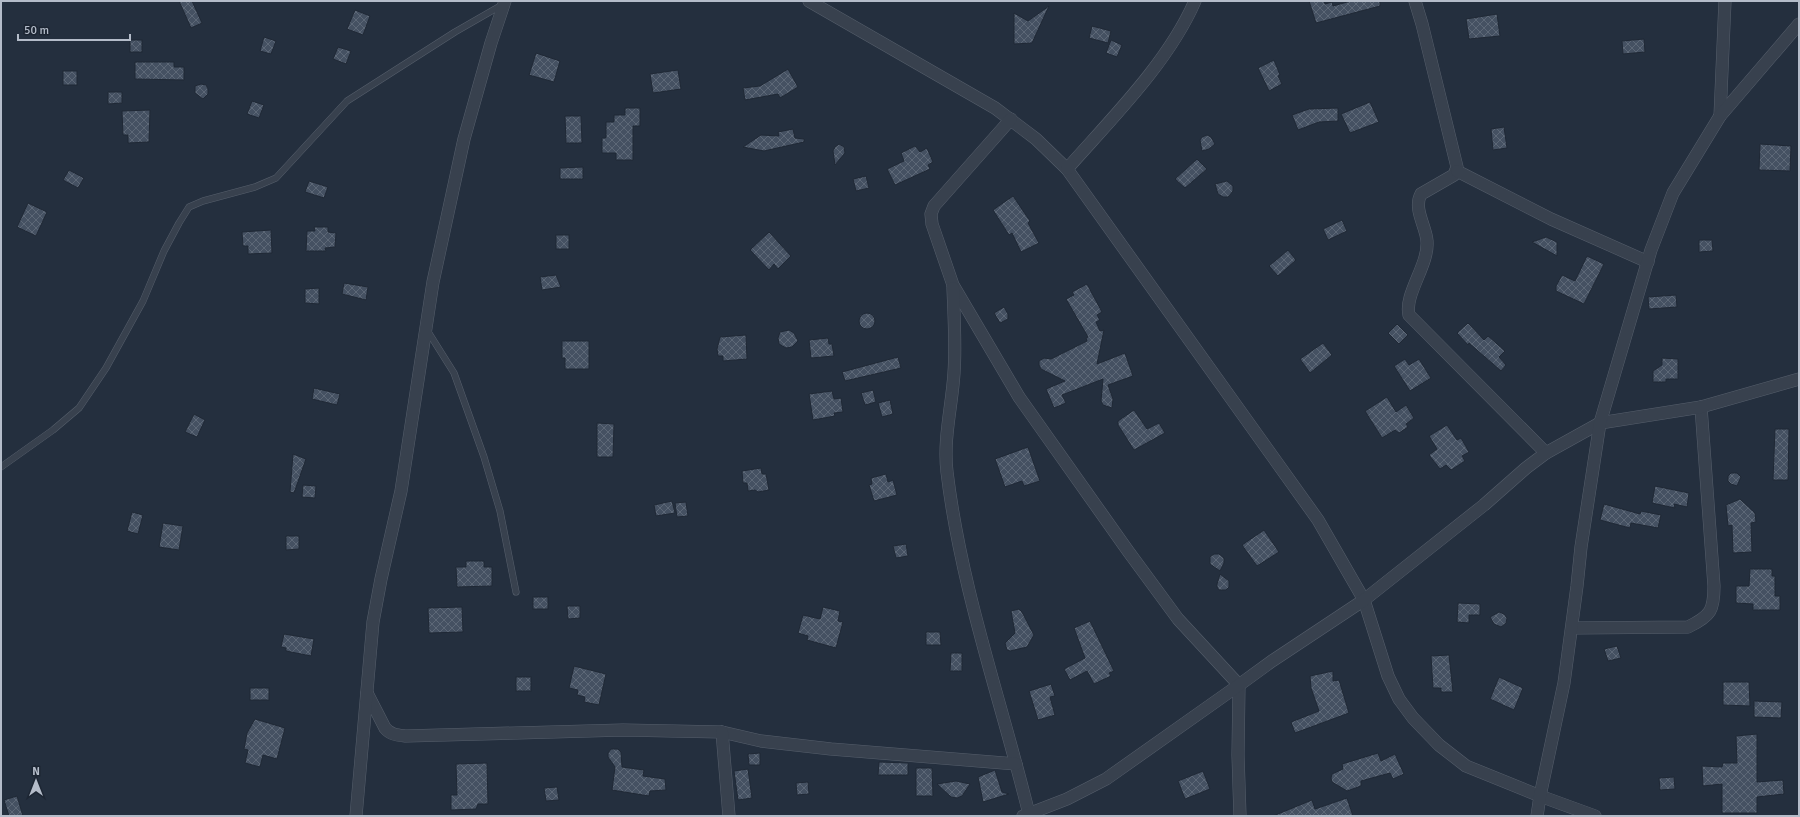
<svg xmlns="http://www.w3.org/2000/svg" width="1800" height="817" font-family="Signika,sans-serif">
<defs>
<pattern id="building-cross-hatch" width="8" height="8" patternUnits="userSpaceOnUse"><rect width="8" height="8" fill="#455162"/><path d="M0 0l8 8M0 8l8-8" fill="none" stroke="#5d6877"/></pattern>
</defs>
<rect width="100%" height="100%" fill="#242f3e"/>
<g fill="url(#building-cross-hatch)" stroke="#1f2835">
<path d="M179,1H192L202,23L191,28Z"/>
<path d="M1309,1H1324L1325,4L1332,2L1333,6L1351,1H1380V6L1316,23Z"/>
<path d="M1049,6L1032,43L1014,44V13L1028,21Z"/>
<path d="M355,10L370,16L363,35L347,29Z"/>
<path d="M1497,14L1500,36L1469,39L1466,19Z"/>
<path d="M1092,26L1111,31L1108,43L1089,38Z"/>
<path d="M264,37L276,41L271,54L260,51Z"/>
<path d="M1644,39L1645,52L1623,54L1622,41Z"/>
<rect x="130" y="40" width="12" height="12"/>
<path d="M1111,40L1122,45L1117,57L1106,53Z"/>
<path d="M338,47L351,51L346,64L333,59Z"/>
<path d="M536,53L560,61L554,82L529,75Z"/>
<path d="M1274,60L1280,75L1278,76L1282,84L1269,91L1258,68Z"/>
<path d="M135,62H174V67H184V80L135,79Z"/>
<path d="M788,69L798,87L780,98L778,94L745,100L743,88L760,86Z"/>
<path d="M678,70L681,89L653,93L650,74Z"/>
<rect x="63" y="71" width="14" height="14"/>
<path d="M201,84L206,85L208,89V94L203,99L195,93V86Z"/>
<path d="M108,92H122V103L108,104Z"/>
<path d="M252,101L264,105L259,118L247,114Z"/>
<path d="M1370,102L1379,122L1350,133L1341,114Z"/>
<path d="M625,108H640V126H633V160H616V153H602V138H606V122H614V115H625Z"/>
<path d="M1338,108V121L1319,122L1298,130L1292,115L1309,109Z"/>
<path d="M150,110L149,142L128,143V135H123L122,111Z"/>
<path d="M565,116H581L582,143H566Z"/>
<path d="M1504,127L1507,148L1493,150L1491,129Z"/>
<path d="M793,129L795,138L804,139V142L764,151L743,147L761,135L779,136L778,132Z"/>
<path d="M1207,135L1211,137L1215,144L1209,149L1202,151L1200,140L1202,137Z"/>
<path d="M839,144L844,147L845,153L835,165L833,151L835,147Z"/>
<path d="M1760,144L1791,146L1790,171L1759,170Z"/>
<path d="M915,146L920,152L927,148L933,162L928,165L930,169L895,185L887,169L904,161L901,153Z"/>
<path d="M1197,159L1207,169L1185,188L1175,179Z"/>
<path d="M583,167V179H560V168Z"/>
<path d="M69,170L84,178L78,188L63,180Z"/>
<path d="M866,176L869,188L856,191L853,179Z"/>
<path d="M309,181L328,187L324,198L305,192Z"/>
<path d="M1227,181L1233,186V191L1228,197H1223L1218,194L1215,184Z"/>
<path d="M1013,196L1030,221L1028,223L1039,243L1021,252L1012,233L1009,235L993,210Z"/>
<path d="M28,203L47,212L36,236L17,227Z"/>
<path d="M1342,220L1347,231L1328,240L1323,229Z"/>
<path d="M314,227H328V232L336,233L335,247L325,248L326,251H306L307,231H315Z"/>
<path d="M271,230L272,253L248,254V246H243L242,232Z"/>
<path d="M769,232L791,256L778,269L774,264L769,270L750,250Z"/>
<rect x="556" y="235" width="13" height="14"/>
<path d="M1546,237L1557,242V256L1532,242Z"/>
<path d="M1699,240H1712L1713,251L1699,252Z"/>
<path d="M1288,250L1296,260L1278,276L1269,266Z"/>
<path d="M1587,256L1604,264L1584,304L1556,291V286L1562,275L1575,281Z"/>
<path d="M556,275L561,287L542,290L540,277Z"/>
<path d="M344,283L368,287L366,300L342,294Z"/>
<path d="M1087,284L1102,312L1097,315L1100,320L1096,322L1100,331L1104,330L1097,364L1125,353L1133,376L1108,385L1113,399L1112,408L1103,405L1101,401L1103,379L1062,395L1066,403L1054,408L1046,389L1065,381L1041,369L1039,365V361L1044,358L1051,359L1087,341L1086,338L1088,337L1066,299L1074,295L1072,292Z"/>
<path d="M319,288V304L305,303V289Z"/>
<path d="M1676,295L1677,307L1649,309L1648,297Z"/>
<path d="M1004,307L1008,314V319L1000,323L994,313Z"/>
<circle cx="867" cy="321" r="8"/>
<path d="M1468,323L1484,340L1488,336L1505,351L1499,357L1506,365L1501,371L1469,343L1468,345L1457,333Z"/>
<path d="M1397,324L1408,335L1399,344L1388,333Z"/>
<path d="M789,330L794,333L798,341L792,347L786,348L779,344L778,338L780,332Z"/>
<path d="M746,335L747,359L723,361V356H718L717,349L720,337Z"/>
<path d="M828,338L829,344H832L834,356L811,358L809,340Z"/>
<path d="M562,341H589V369H565V358H562Z"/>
<path d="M1323,343L1332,355L1310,373L1300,359Z"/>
<path d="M898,357L901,368L845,381L842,372Z"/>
<path d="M1662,358L1678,359V379H1666V382H1653V371L1662,365Z"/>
<path d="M1405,359L1409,365L1419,359L1431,378L1410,391L1394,366Z"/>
<path d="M314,388L340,394L337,405L312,399Z"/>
<path d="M873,390L876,402L865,405L861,393Z"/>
<path d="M832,391L834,399L841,398L843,412L834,413L835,416L813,420L809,394Z"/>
<path d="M1387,397L1396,412L1406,405L1414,418L1406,424L1408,427L1399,433L1395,430L1382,438L1365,411Z"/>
<path d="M890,400L893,414L882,417L878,403Z"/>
<path d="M1134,410L1147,429L1159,423L1165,433L1134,450L1118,425V421Z"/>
<path d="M194,414L205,420L197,437L185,432Z"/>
<path d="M597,423L614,424L613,457H597Z"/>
<path d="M1447,425L1457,440L1461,438L1469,452L1462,456L1465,461L1451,470L1446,465L1440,469L1429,455L1437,449L1429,436Z"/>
<path d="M1775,429H1789L1788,480H1773Z"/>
<path d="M1028,447L1040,481L1024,486L1022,481L1005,487L995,459Z"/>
<path d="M293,454L306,459L294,493L290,492Z"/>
<path d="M761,468L762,474H766L769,490L758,492L755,490L748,491L747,483H743L742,471Z"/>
<path d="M1731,473H1737L1741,477L1737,486L1731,484L1728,481V476Z"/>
<path d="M886,474L888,482L893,480L897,495L874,501L869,485L872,484L871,478Z"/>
<path d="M303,485L316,486L315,498L302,497Z"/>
<path d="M1655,486L1689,493L1687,507L1674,504L1675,508L1652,503Z"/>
<path d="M1740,499L1755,513L1756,522L1751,523L1752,552L1733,553L1732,525L1728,526L1726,505Z"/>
<path d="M672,501L675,513L656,516L654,505Z"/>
<path d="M686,502L688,516L677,517L675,503Z"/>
<path d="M1604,504L1640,514L1641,511L1661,515L1658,528L1631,523L1630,528L1600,520Z"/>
<path d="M132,512L143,515L138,534L127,531Z"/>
<path d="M163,523L183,526L179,550L159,547Z"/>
<path d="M1264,530L1279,552L1257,566L1242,545Z"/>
<path d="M286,536H299V549L286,550Z"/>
<path d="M906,544L908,556L896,558L893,546Z"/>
<path d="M1214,554H1219L1224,558V563L1220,571L1210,564V557Z"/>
<path d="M466,561H484V567H492V586L457,587L456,567H466Z"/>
<path d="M1750,569H1772V576H1775V596H1780V610H1753V604L1736,603V586H1749Z"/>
<path d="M1220,574L1229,581V587L1226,590H1219L1217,587V584Z"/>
<rect x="533" y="597" width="15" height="12"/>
<path d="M1458,603L1480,604V615H1469V623L1457,622Z"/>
<path d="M567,606H580V618L568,619Z"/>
<path d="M462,607L463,632L429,633L428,608Z"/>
<path d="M823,607L840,611L838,621L843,622L836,648L807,640L808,636L798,633L803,615L820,619Z"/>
<path d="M1019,609L1022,612L1034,635L1027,647L1010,651L1007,650L1005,643L1015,633L1011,611Z"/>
<path d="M1499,612L1504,614L1507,618L1506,623L1501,627L1494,624L1490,617Z"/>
<path d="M1090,621L1114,671L1109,673L1111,676L1094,684L1087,671L1070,680L1064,669L1085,658L1074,628Z"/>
<path d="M926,632H940L941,645H926Z"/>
<path d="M284,634L314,639L311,656L286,651V648L281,647Z"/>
<path d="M1617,646L1621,658L1608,661L1604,649Z"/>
<path d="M951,653H962V671H950Z"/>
<path d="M1449,655L1453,692H1441V688H1433L1431,656Z"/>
<path d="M574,666L606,674L599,705L584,702L585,697L577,695L578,690L569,688Z"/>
<path d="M1333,671V681L1339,680L1349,713L1295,733L1291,722L1319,711L1311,688L1310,676Z"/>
<rect x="516" y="677" width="15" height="14"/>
<path d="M1499,677L1523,688L1514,710L1490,699Z"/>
<path d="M1723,682H1749L1750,706L1723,705Z"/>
<path d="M1051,684L1055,696L1050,697L1055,715L1038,720L1029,691Z"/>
<rect x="250" y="688" width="19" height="12"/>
<path d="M1754,701L1782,702L1781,718L1754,717Z"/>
<path d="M255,719L285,728L277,759L263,755L260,767L245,763L248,750L244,749L247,733Z"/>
<path d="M1757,734V782L1783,780L1784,794L1757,797V813H1722V784L1703,786L1702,766L1722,767L1723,763H1737L1736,736Z"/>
<path d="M611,749H618L621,752L622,767L644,770L643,776L665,779L666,790L650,791L649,796L612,790L615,767L608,757V753Z"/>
<path d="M760,753V765H749L748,754Z"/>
<path d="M1378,753L1381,761L1395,754L1404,774L1393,779L1390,773L1361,781V786L1347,791L1332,782L1331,778L1332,774L1343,769L1342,764Z"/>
<path d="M879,762L908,763V775H878Z"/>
<path d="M487,763L488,804H478L476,809L451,810V795H457L456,764Z"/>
<path d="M916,768H932L933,796H916Z"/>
<path d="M748,769L752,798L738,800L734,771Z"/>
<path d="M995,770L1002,792L1009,794L983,802L978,777Z"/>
<path d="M1203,771L1210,789L1185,799L1178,781Z"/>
<path d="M1674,777L1675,789L1660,790L1659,778Z"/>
<path d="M956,781L970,784L962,796L957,798L951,797L937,784Z"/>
<path d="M808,782L809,794L797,795L796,783Z"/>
<path d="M557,787L559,800L546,801L544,788Z"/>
<path d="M17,796L23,816H9L4,800Z"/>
<path d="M1347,798L1353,816H1273L1312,800L1315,809Z"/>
</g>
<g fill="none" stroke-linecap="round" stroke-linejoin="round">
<defs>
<g id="lane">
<path d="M427,330L454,373L484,457L500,511L516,592"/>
<path d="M1,467L53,430L79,408L106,368L143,301L164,251L179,223L189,207L203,201L255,187L276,178L347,101L455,32L502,5"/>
</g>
<g id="street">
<path d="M809,1L995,108L1036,139L1067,169L1318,520L1364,600L1388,676L1399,699L1413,718L1439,745L1466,766L1540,796L1595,816"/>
<path d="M1415,1L1422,24L1457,167L1454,175L1421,194C1413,209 1426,226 1427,241C1429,265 1404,294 1409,315L1546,453"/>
<path d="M1720,116L1725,1"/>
<path d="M1011,119L934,206L931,214L932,224L953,285L1019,397L1128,551L1178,619L1239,685L1238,755L1240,816"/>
<path d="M1067,169C1111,119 1168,63 1195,1"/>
<path d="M1457,171L1551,219L1648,262"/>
<path d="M953,288C954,316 956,345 954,373C952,406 943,439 947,472C961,589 1001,700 1029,814"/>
<path d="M1572,628L1688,627C1711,616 1714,610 1714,586L1701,407"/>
<path d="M367,693L385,728C391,735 397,735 406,736L623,730L722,732L761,741L831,749L1016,764"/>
<path d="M722,732L729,816"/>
<path d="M356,816L373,622L381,579L401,491L433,282L464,139L491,43L505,1"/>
<path d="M1023,816L1067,799L1106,779L1239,685L1272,661L1364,600L1484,505L1526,468L1546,453L1600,423L1701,407L1799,379"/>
<path d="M1537,816L1540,796L1564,683L1577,586L1581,547L1600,423L1651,250L1673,193L1720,116L1799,24"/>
</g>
</defs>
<use href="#lane" stroke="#565f6c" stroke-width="7"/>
<use href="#street" stroke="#565f6c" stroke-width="13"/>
<use href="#lane" stroke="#38414e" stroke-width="6"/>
<use href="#street" stroke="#38414e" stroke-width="12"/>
</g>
<rect width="1800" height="817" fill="none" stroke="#b4bcc9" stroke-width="4"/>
<g transform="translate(36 781)" stroke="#1d2633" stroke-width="3" paint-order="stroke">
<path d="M0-3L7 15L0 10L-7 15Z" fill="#b4bcc9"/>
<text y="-6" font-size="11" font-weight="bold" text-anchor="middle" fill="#b4bcc9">N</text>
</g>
<path d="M18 34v6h112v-6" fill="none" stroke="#b4bcc9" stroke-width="2"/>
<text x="24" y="34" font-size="12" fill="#b4bcc9" stroke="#1d2633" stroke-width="3" paint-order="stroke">50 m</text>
</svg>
